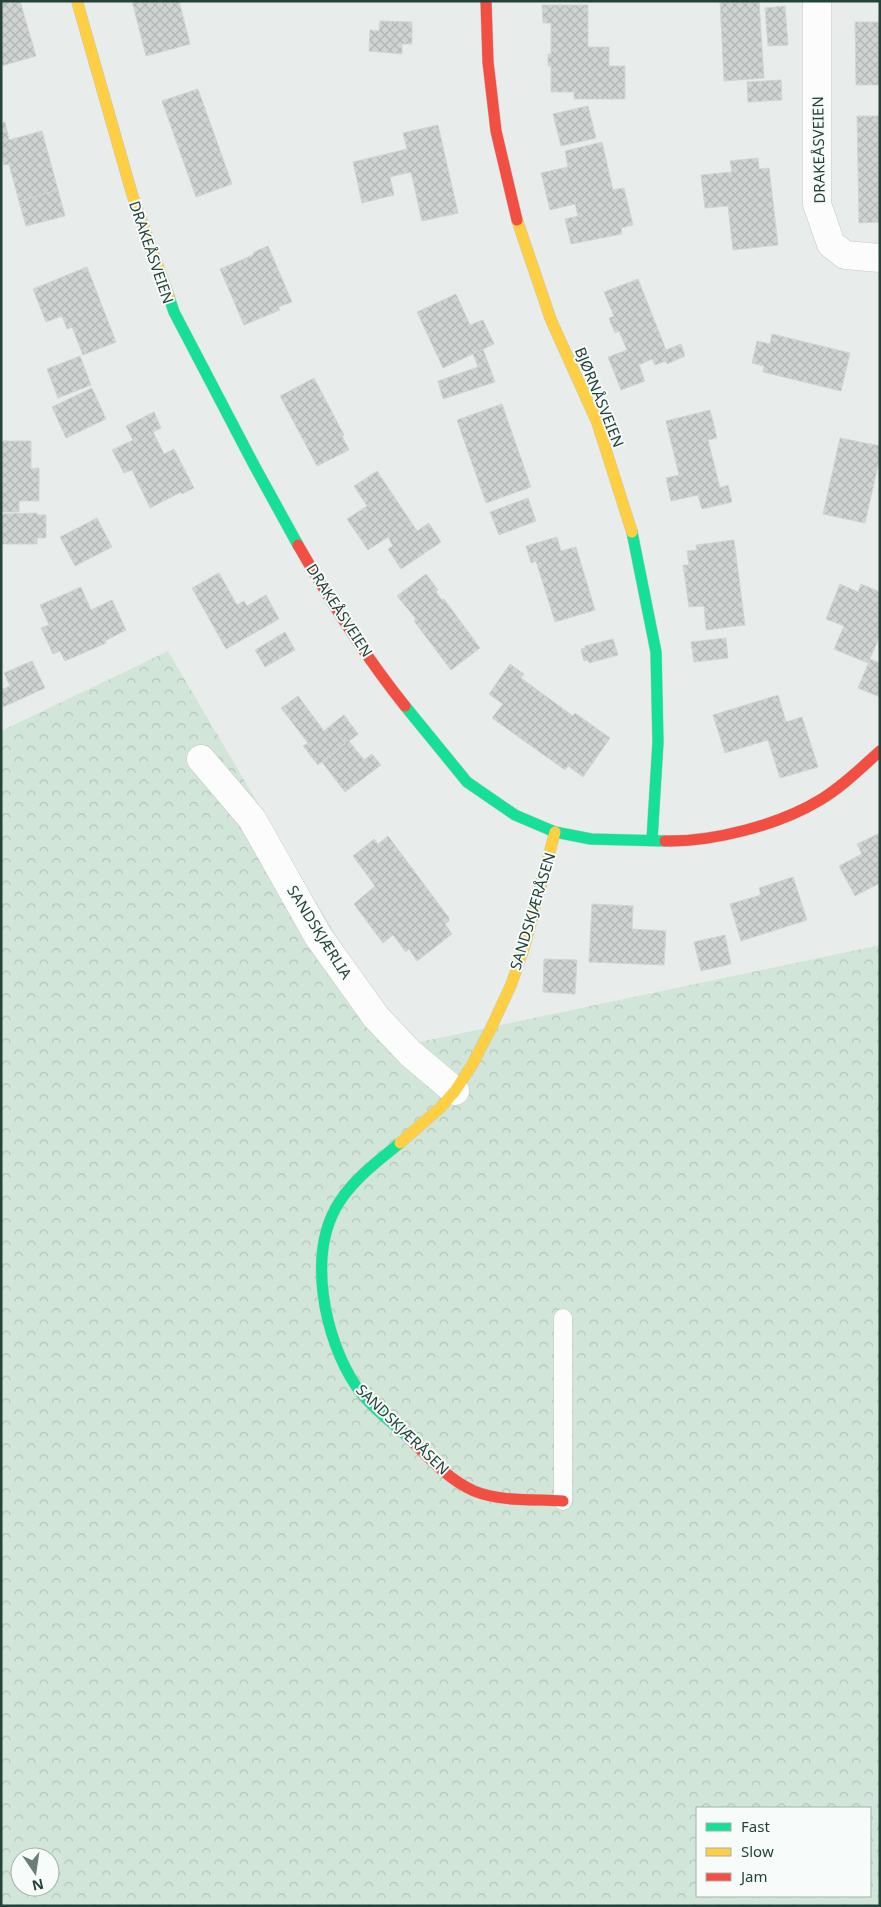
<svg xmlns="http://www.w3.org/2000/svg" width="881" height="1907" font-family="'Noto Sans',sans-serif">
<defs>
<pattern id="forest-crowns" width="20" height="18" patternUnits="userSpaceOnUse" patternTransform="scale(1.25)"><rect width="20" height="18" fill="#d1e6d8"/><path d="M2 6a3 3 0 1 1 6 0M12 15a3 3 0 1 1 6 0" fill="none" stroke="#b3c6ba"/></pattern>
<pattern id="building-cross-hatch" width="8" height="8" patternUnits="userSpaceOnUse" patternTransform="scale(1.25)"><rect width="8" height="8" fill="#cfd4d2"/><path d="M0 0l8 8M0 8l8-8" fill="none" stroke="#b2b7b5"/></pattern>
</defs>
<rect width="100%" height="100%" fill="#e8edeb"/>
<path fill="url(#forest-crowns)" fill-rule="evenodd" d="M168,651L401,1046L880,945V1906H1V731ZM697,1808H870V1896H697ZM20,1857H50V1887H20Z"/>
<g fill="url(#building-cross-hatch)" stroke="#d1d6d4">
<path d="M1,1H14V3L20,1L36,56L1,66Z"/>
<path d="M132,1H179L190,44L146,56Z"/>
<path d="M720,1H759L764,78L724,81Z"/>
<path d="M542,5H588V47H609V66H625V99H574V92H551V66H548V54H551V23H543Z"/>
<path d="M785,6L788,45L768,46L765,8Z"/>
<path d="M380,21L412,22V44H402V54L369,51L370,30L379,31Z"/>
<path d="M855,22H880V85H856Z"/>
<path d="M781,80L782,100L748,102L747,82Z"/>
<path d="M198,89L232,184L196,197L162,101Z"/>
<path d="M588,106L596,138L561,146L553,114Z"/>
<path d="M857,116H880V222L859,223Z"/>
<path d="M5,122L9,140L42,131L58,190L19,201L9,164L4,165L1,154V123Z"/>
<path d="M438,125L458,213L422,221L411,172L390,177L394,195L362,203L353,162L407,149L403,133Z"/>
<path d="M602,142L613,190L624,188L633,225L621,228L622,234L571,244L565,219L578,216L575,204L550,210L541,173L568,167L565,151Z"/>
<path d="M758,158L759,169L769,168L778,245L733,250L728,206L705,208L701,175L732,172L730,161Z"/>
<path d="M58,190L65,216L26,226L19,201Z"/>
<path d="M268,246L292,302L278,307L280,310L244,325L220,269L253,255L254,252Z"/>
<path d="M87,267L116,342L83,355L72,327L67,329L62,316L46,322L33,289Z"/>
<path d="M638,279L666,350L681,344L685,356L667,364L666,361L655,365L652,359L639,365L645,381L621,390L608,357L627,350L619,331L615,333L609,318L614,316L604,292Z"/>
<path d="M456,294L470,325L483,320L494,344L443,368L417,312Z"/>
<path d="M772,334L850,353L841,391L763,372L764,366L752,363L757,341L770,344Z"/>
<path d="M483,349L495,382L443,399L438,381L478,367L473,354Z"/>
<path d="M80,356L91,385L58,398L47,369Z"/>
<path d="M314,378L344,435L342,436L349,450L317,466L280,396Z"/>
<path d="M92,388L106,419L66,438L52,407Z"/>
<path d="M502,404L531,487L486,503L457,420Z"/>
<path d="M710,410L717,438L708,440L720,488L728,485L732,502L702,509L698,495L671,501L666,478L679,475L666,421Z"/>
<path d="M154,412L161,428L153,432L164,454L174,449L194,488L182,494L181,492L150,508L132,470L124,473L112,450L133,440L126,426Z"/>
<path d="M840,438L880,446V457L865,523L823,514Z"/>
<path d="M1,441H31V469L39,468V501H19V512H1Z"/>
<path d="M377,471L417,531L429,523L441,542L401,569L388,549L393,546L388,537L368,550L347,519L367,506L354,486Z"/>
<path d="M528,498L536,521L499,535L490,512Z"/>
<path d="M37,513V515H46V538H37V544H1V514Z"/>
<path d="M97,518L112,547L75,566L60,537Z"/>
<path d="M557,537L561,551L576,547L595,610L555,622L536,561L531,563L526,546Z"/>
<path d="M734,540L745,625L706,630L704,606L689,607L683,565H689L687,551L697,550L696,545Z"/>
<path d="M219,573L237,605L244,601L247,606L266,595L279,619L226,649L192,588Z"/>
<path d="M426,574L438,590L436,592L442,600L444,599L480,648L451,670L414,621L416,619L397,596Z"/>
<path d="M840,584L858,592L861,584L880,592V636L868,663L834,649L844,626L826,619Z"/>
<path d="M81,587L91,610L112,600L126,630L105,641L106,643L65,661L60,651L53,654L41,628L49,625L40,605Z"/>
<path d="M285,632L295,650L265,667L255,650Z"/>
<path d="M726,638L728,658L694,662L691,642Z"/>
<path d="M613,639L618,655L589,663L588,660L584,661L581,649L585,648V646Z"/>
<path d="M870,659L880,663V697L858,688Z"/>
<path d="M32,661L45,688L3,707L1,690L10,686L4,673Z"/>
<path d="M510,664L524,674L521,678L573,716L575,713L610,738L583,777L568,766L565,770L492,718L503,704L489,694Z"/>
<path d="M778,695L786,722L802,717L818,767L780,778L768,740L725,753L713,715Z"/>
<path d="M298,696L324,731L331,725L345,744L318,765L303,746L308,743L281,708Z"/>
<path d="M344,715L358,734L349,741L364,760L372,754L381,765L345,792L322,762L345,744L331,725Z"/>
<path d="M880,833V883L855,896L839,866L862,854L857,844Z"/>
<path d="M388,836L449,918V921L445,924L452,934L417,961L409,949L406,952L393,935L383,943L354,904L375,886L353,856L374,839L378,844Z"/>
<path d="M793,877L807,920L741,941L730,904L761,895L759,888Z"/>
<path d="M592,904L633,906L632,929L666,931L664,965L589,962Z"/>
<path d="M725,935L731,964L701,971L694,942Z"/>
<path d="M544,959L577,960L575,994L543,992Z"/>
</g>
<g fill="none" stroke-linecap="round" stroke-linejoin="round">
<defs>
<path id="lane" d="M563,1318V1501"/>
<g id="street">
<path d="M817,1V204L831,244L845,255L880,258"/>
<path d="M201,759L252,819L318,936L376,1017L410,1053L455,1091"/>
</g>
<g id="fast">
<path d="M169,297L174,312L254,465L298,545"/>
<path d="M632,532L656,652L658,742L652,840"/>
<path d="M405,706L467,782L515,815L555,832L591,839L665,841"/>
<path d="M400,1143C378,1161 355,1178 340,1201C306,1252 324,1338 356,1386C370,1407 392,1422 410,1439"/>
</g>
<g id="slow">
<path d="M77,1L132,194L169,297"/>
<path d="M517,220L551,320L597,422L632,532"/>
<path d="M400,1143L440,1108L455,1091L472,1065L491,1028L511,985L524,948L555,832"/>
</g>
<g id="jam">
<path d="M486,1L488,62L496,131L517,220"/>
<path d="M298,545C330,601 365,656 405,706"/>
<path d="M665,841C713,842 779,825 820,800C842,787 861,768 880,751"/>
<path d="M410,1439C429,1458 449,1480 474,1491C501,1502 534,1499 563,1501"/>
</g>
</defs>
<use href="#lane" stroke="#c5cac8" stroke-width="19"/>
<use href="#street" stroke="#c5cac8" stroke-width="29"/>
<use href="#fast" stroke="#c3cbc8" stroke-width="12"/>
<use href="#slow" stroke="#c3cbc8" stroke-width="12"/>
<use href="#jam" stroke="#c3cbc8" stroke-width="12"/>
<use href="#lane" stroke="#fcfcfc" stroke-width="18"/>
<use href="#street" stroke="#fcfcfc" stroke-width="28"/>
<use href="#fast" stroke="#16e098" stroke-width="11"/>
<use href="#slow" stroke="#ffcf43" stroke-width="11"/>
<use href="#jam" stroke="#f24e42" stroke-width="11"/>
</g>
<g text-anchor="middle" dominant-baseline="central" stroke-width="4" stroke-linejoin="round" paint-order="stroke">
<g font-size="15" fill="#24423a" stroke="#f7fbf9">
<text transform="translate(818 150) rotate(-91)">DRAKEÅSVEIEN</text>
<text transform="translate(152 252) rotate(71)">DRAKEÅSVEIEN</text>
<text transform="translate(600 397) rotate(68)">BJØRNÅSVEIEN</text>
<text transform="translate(340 610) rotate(57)">DRAKEÅSVEIEN</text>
<text transform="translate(532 911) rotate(-73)">SANDSKJÆRÅSEN</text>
<text transform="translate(320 932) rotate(58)">SANDSKJÆRLIA</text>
<text transform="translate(403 1429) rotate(44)">SANDSKJÆRÅSEN</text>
</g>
</g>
<rect width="881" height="1907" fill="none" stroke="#24423a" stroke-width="5"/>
<rect x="696" y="1807" width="175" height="90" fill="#f7fbf9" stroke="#a3b1ad"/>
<rect x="706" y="1823" width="25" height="8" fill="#16e098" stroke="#a3b1ad"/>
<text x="741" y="1832" font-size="15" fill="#24423a">Fast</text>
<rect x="706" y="1848" width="25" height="8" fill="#ffcf43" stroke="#a3b1ad"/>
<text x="741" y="1857" font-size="15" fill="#24423a">Slow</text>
<rect x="706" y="1873" width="25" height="8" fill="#f24e42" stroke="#a3b1ad"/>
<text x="741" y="1882" font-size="15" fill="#24423a">Jam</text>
<g transform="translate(35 1872) rotate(167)"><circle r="24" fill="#f7fbf9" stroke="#a3b1ad"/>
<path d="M0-4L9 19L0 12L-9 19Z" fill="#697e78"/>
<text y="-8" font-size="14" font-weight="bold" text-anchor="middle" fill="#24423a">N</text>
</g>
</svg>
